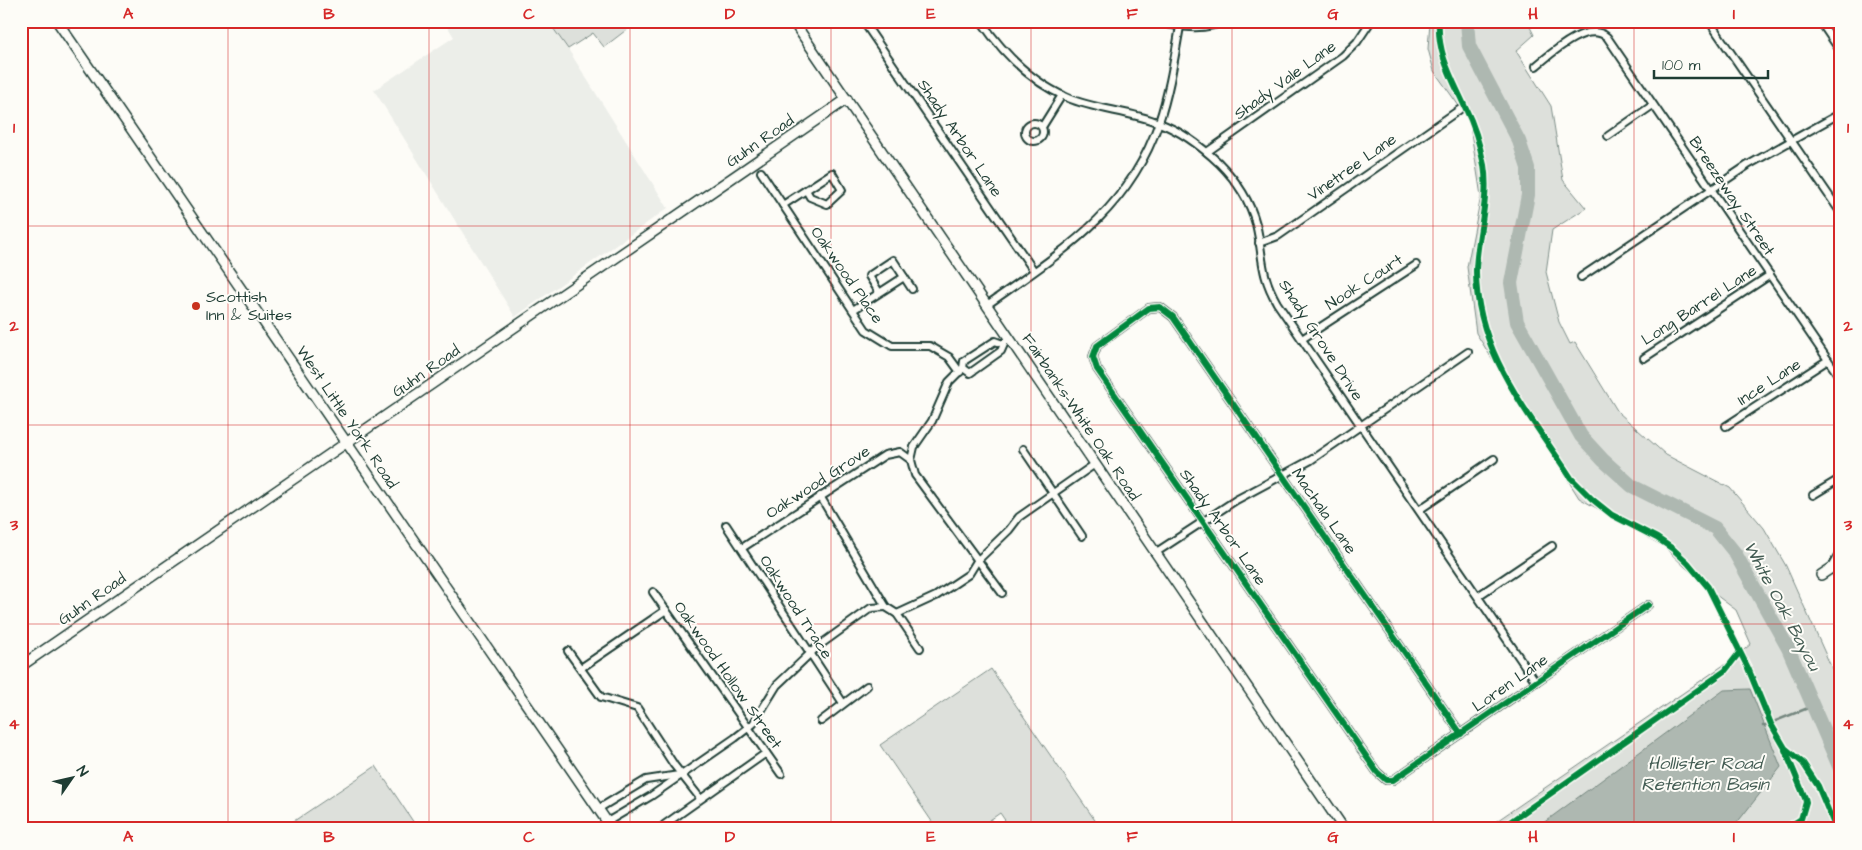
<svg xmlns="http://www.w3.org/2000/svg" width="1862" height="850" font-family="'Architects Daughter',sans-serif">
<rect width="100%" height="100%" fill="#fdfcf7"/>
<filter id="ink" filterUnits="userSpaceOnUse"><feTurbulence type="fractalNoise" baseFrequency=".02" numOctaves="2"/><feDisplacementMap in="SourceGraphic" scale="10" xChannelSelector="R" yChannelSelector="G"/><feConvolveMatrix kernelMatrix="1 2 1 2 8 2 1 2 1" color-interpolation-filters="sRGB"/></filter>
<g filter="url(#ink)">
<path fill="#eceee9" d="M444,21H548L568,49L668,208L515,317L374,90L454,37Z"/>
<g fill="#dde0db" stroke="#7e8e88">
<path d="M548,21H638L604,47L593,33L568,49Z"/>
<path d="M1430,21H1527L1534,35L1516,51L1551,106L1563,180L1586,208L1552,230L1546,272L1559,322L1570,344L1575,342L1618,412L1666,455L1730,488L1764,528L1786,566L1841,689V829H1485L1734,658L1751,644L1736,610L1708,589L1664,547L1579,498L1476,333L1467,267L1481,196L1469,120L1434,71L1428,49Z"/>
<path d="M991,669L1101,829H1011L1000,813L977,829H937L880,745Z"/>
<path d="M376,766L418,829H282Z"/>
</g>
<path fill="#aeb8b1" stroke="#75877f" d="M1750,689L1781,767L1736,824L1737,829H1535L1724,690Z"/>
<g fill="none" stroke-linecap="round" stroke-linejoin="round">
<path stroke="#75877f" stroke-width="2.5" d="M1763,726L1813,706"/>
<path stroke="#aeb8b1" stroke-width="14" d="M1467,21L1469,46L1519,141L1528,168V195L1511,283L1517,322L1581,436L1603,460L1632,486L1715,528L1735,553L1788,648L1841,771"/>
<defs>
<g id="street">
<path d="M863,21L1034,271"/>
<path d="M981,21C1003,53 1031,82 1068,98C1097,110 1130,111 1159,123C1181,131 1202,147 1219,163C1236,180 1250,201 1256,224C1264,256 1259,272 1277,303L1536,682"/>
<path d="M1152,21C1176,26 1202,32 1226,21"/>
<path d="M1709,21L1841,213"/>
<path d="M1820,21L1841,52"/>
<path d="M1536,66C1552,53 1587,20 1607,37L1841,379"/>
<circle cx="1034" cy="132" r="9"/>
<path d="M1042,127L1062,95"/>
<path d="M1608,136L1653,105"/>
<path d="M1207,152L1343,56L1357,42L1371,21"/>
<path d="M761,172L866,330L892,346H930L949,357L960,372"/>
<path d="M832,173L842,190L827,204L810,197L806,190Z"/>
<path d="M783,205L806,190"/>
<path d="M1259,243L1278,236L1459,110"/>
<path d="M1581,277L1748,165L1841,113"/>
<path d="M879,292L869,276L893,260L912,289"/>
<path d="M987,305C1060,253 1129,212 1159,122C1170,90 1175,54 1181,21"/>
<path d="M853,310L904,277"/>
<path d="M1302,339L1416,265"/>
<path d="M1644,358L1770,275"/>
<path d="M963,368L970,373L1001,351L1005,342"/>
<path d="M1726,426L1828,360"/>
<path d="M1023,449L1082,536"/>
<path d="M1813,495L1841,478"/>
<path d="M820,496L886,607L897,614L920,648"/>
<path d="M1419,510L1494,459"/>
<path d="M726,525L843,703"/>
<path d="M742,548L885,455L900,452L911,460"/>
<path d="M1155,553L1236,500L1311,460L1468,352"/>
<path d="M1833,567L1841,579"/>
<path d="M653,592L781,774"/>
<path d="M1002,593L915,475L911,460L914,447L932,421L949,382L963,368L964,361L995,341L1003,344"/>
<path d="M1478,596L1552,546"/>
<path d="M897,614L936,596L969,574L977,561L1009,530L1019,517L1095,464"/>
<path d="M568,651L601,697L637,708L674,765L700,798"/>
<path d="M581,668L666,610"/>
<path d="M821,721L867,686"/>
<path d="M1461,734L1173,317L1160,307L1149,308L1097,346L1093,357L1097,369L1377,772L1386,780H1393L1648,605"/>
<path d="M598,809L646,780L679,775"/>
<path d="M607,822L651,796L735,738L753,724L777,685L817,647L871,608L886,607"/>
<path d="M664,825L766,753"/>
</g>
<g id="secondary">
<path d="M57,21L612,829"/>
<path d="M793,21L1344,829"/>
<path d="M1821,575L1833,567L1841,553"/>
<path d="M21,666L847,99"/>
</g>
</defs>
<use href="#street" stroke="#1f3d34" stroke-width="10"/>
<use href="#secondary" stroke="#1f3d34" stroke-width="12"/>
<use href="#street" stroke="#fdfcf7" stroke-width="6"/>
<use href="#secondary" stroke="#fdfcf7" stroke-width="9"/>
<defs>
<g id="cycleway">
<path d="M1439,21C1437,54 1452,78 1465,107C1474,125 1480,145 1484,165C1490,200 1477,235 1476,270C1475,351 1529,413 1571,478L1592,499L1612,515L1657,538L1673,549L1688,563L1708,587L1748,668L1771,724L1785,748L1803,763L1818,786L1836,829"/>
<path d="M1461,734L1173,317L1160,307L1149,308L1097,346L1093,357L1097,369L1377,772L1386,780H1393L1648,605"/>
<path d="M1500,829L1725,671L1739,653"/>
<path d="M1785,829L1801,819L1806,802L1805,798L1785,750"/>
</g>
</defs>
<use href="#cycleway" stroke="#fdfcf7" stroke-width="9"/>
<use href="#cycleway" stroke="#00873e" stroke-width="6"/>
</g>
</g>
<path fill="none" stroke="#d62828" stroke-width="1" stroke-opacity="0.55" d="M228,21V829M429,21V829M630,21V829M831,21V829M1031,21V829M1232,21V829M1433,21V829M1634,21V829M21,226H1841M21,425H1841M21,624H1841"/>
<circle fill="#c8321e" stroke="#fdfcf7" stroke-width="2" cx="196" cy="306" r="5"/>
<g text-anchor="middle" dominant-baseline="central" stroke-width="4" stroke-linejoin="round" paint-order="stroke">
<g font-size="16" fill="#1f3d34" stroke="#fdfcf7">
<text transform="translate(1285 80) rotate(-36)">Shady Vale Lane</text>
<text transform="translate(960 138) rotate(56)">Shady Arbor Lane</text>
<text transform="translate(760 141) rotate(-35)">Guhn Road</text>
<text transform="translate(1352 167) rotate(-35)">Vinetree Lane</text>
<text transform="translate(1732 196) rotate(56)">Breezeway Street</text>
<text transform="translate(847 275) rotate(55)">Oakwood Place</text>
<text transform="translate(1364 282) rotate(-33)">Nook Court</text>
<text transform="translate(1699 305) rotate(-33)">Long Barrel Lane</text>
<text transform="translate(1321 340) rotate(57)">Shady Grove Drive</text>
<text transform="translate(426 371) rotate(-35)">Guhn Road</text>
<text transform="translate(1769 382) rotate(-33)">Ince Lane</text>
<text transform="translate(347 417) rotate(56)">West Little York Road</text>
<text transform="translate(1081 417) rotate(56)">Fairbanks-White Oak Road</text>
<text transform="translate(818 482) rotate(-33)">Oakwood Grove</text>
<text transform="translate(1324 511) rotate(55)">Machala Lane</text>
<text transform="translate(1223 527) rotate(55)">Shady Arbor Lane</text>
<text transform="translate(92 599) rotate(-35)">Guhn Road</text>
<text transform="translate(796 607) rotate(57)">Oakwood Trace</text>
<text transform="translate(728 675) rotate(55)">Oakwood Hollow Street</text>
<text transform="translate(1510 683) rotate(-35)">Loren Lane</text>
</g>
<g font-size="16" fill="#1f3d34" stroke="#fdfcf7" text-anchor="start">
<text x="206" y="297">Scottish<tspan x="206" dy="18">Inn &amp; Suites</tspan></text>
</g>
<g font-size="18" font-style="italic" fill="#435c53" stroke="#fdfcf7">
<text transform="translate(1782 606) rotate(62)">White Oak Bayou</text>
<text x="1705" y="763">Hollister Road<tspan x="1705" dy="21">Retention Basin</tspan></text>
</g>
</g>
<rect width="1862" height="850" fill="none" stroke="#fdfcf7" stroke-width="55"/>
<g transform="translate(72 778) rotate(56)" stroke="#fdfcf7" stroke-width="4" paint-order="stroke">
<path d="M0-4L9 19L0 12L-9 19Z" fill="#1f3d34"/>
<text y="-8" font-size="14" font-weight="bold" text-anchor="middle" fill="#1f3d34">N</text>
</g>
<path d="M1654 70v8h114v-8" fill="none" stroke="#1f3d34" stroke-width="2.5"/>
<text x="1662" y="70" font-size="15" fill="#1f3d34" stroke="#fdfcf7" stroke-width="4" paint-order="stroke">100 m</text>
<rect x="28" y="28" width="1806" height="794" fill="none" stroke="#d62828" stroke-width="2"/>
<g font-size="16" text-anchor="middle" font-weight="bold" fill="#d62828">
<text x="128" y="19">A</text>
<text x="329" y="19">B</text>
<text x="529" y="19">C</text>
<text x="730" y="19">D</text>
<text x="931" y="19">E</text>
<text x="1132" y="19">F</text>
<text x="1333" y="19">G</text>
<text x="1533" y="19">H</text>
<text x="1734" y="19">I</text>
<text x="14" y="133">1</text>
<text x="1848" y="133">1</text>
<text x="14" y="331">2</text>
<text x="1848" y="331">2</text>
<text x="14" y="530">3</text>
<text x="1848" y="530">3</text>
<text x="14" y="729">4</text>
<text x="1848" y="729">4</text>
<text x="128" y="842">A</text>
<text x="329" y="842">B</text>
<text x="529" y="842">C</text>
<text x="730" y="842">D</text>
<text x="931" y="842">E</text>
<text x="1132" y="842">F</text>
<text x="1333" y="842">G</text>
<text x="1533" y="842">H</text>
<text x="1734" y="842">I</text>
</g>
</svg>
